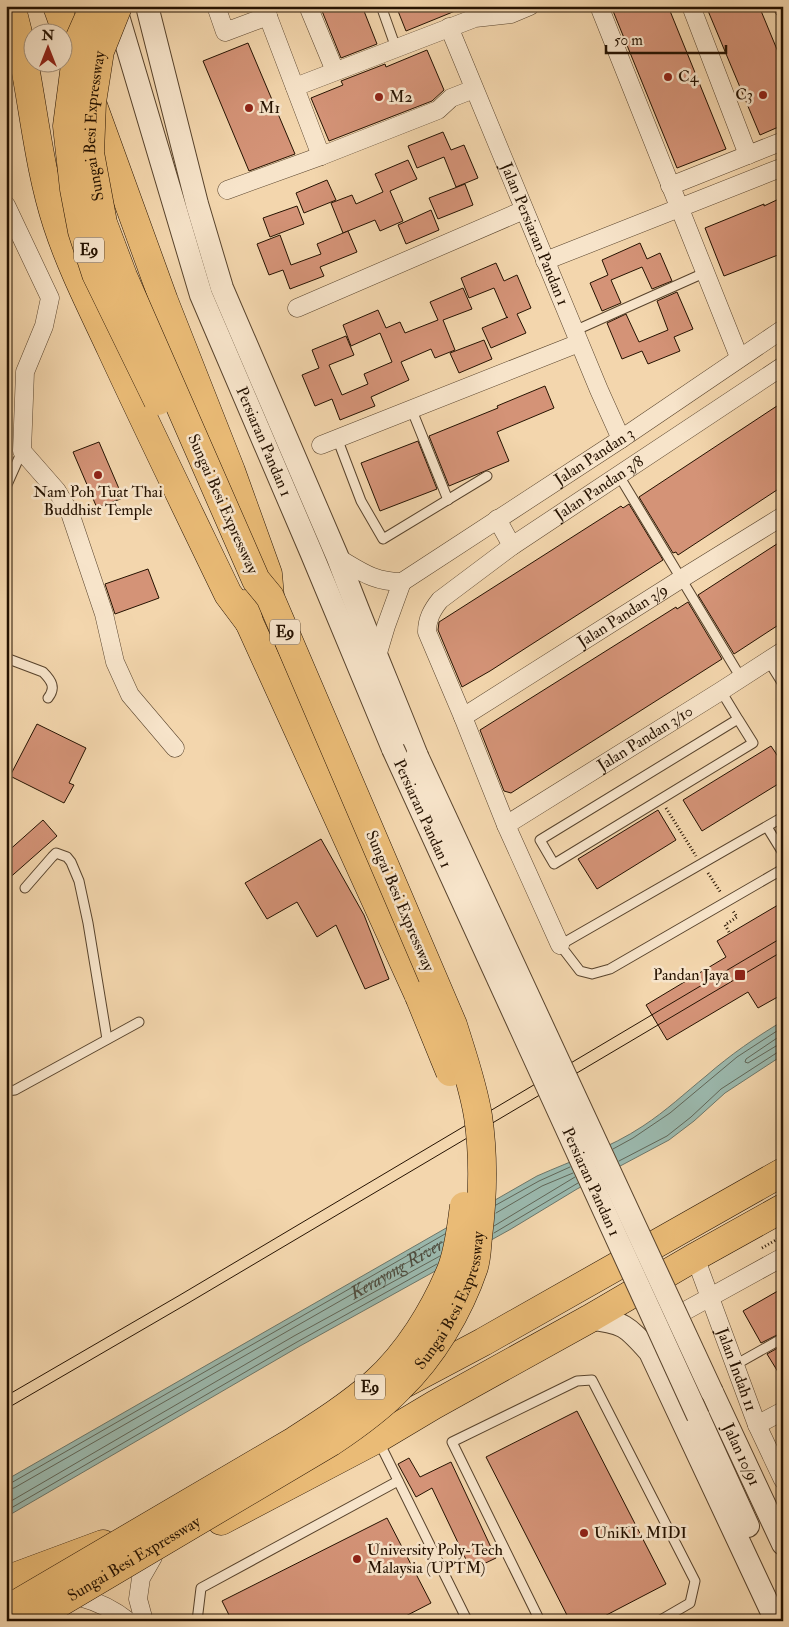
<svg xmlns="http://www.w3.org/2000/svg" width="789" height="1627" font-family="'IM FELL Double Pica',serif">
<rect width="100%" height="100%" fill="#f3d6ad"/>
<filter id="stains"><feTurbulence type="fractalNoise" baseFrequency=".004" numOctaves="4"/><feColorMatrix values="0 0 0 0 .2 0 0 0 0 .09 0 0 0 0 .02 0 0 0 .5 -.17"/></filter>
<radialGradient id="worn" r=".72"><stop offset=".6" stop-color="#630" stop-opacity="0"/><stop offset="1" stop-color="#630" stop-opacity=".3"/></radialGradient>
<path fill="#9bb9ae" stroke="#6c7669" d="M783,1021V1055L725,1093L694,1121L669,1140L577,1189L511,1229L300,1346L6,1517V1480L537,1176C573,1160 610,1148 643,1126C666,1111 685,1093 706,1076C730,1055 756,1037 783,1021Z"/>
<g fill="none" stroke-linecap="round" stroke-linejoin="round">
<g stroke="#606658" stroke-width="1">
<path d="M783,1034L746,1059L745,1062L748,1063L776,1046L783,1045"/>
<path d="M613,1149L633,1138L670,1113L737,1057L783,1027"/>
<path d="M619,1161L667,1136L691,1117L721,1089L778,1052L783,1051"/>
<path d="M496,1205L539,1181L570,1167"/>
<path d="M496,1213L542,1186L573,1173"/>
<path d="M494,1226L575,1177"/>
<path d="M494,1233L578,1183"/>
<path d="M6,1483H11L445,1234"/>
<path id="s1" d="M6,1490L14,1488L443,1242"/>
<path d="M6,1504L294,1336L440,1256"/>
<path d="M6,1511L297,1342L437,1264"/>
</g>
</g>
<g fill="#d49377" stroke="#251201">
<path d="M320,6H362L377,44L341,58Z"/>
<path d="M396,6H465V7L406,31Z"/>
<path d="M611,6H668L726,149L677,168Z"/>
<path d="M706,6H759L783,64V125L760,135Z"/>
<path d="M248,43L295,154L249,171L203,61Z"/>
<path d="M427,50L444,90L432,101L329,141L311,98L343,85L341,81L385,64L386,67Z"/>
<path d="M443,132L451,150L464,145L478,178L456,187L444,157L417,168L408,146Z"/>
<path d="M408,160L417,179L390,191L403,221L380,231L375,220L343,233L331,203L352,195L356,204L383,192L375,174Z"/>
<path d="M327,180L336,200L304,213L296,193Z"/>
<path d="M465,184L473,205L438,219L429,198Z"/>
<path d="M783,197V253L724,276L705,228L764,204V206Z"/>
<path d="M297,206L304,224L270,237L263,218Z"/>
<path d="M431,210L439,230L406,244L398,225Z"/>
<path d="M348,231L357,252L320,267L324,276L290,289L283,270L269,275L257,244L280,235L291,265L321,254L317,244Z"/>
<path d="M640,243L647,259L660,253L672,281L652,289L642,267L611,280L621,303L602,311L590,283L608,275L602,260Z"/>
<path d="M496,263L504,281L517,275L531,308L517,314L526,333L491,348L482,328L508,317L507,318L494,288L469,298L461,278Z"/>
<path d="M463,288L472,309L443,320L455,350L435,358L431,349L401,362L409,380L371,397L375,406L340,420L332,399L315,406L302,375L319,368L312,350L346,336L354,355L329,365L342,395L368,384L364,374L392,362L380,333L351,346L343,325L378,310L386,328L400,322L405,333L438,320L430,302Z"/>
<path d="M677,292L693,329L674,337L680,351L648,364L642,351L622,359L607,323L626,314L639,342L668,330L657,301Z"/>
<path d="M484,340L492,359L459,373L450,353Z"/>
<path d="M545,386L554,408L497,432L509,461L449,486L429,436L498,408L497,406Z"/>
<path d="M783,402V486L678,555L676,552L673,553L639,497Z"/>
<path d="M418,441L437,489L380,511L361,463Z"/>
<path d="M99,442L123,498L97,508L73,452Z"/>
<path d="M629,504L663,560L490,671L462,687L438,630L439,622L621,506L623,508Z"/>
<path d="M783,540V622L734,654L698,595Z"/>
<path d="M148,569L159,598L115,614L105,584Z"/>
<path d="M688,602L722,659L511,793L504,791L480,730L676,607L677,609Z"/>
<path d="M37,724L86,748L69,783L74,785L64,803L10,776Z"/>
<path d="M771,746L783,764V781L702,831L683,800Z"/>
<path d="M658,810L676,840L597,889L578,859Z"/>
<path d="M43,820L57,836L6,881V853Z"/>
<path d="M321,839L364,915L389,979L365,989L336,925L317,937L297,902L267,919L245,883Z"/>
<path d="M778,905L783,913V994L758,1008L748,992L667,1040L646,1005L726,957L717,941Z"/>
<path d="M783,1288V1332L761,1343L743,1311Z"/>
<path d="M783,1345V1380L767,1354Z"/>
<path d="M577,1411L666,1584L595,1621H570L486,1457Z"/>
<path d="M409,1458L420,1477L451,1462L496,1558L471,1570L432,1488L416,1497L398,1464Z"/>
<path d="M387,1518L431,1603L396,1621H232L222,1601Z"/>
</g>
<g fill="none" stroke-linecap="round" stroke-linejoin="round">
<defs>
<g id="service">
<path d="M381,6L396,48"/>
<path d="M574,331L704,273"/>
<path d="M411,408L448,500"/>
<path d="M337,438L361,501L383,539L487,476"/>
<path d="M618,474L741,678"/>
<path d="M6,487L22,451"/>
<path d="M6,658L43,672C52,681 56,688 48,698"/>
<path d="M768,660L783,684"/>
<path d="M721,691L738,719L540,840L554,864L753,743L738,719"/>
<path d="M783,817L560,945L580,971L592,974L610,969L783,869"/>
<path d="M767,827L783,853"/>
<path d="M25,888L52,857L56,853L67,857L71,862L79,881L88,923L107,1039"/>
<path d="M6,1091L15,1090L139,1022"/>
<path d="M735,1365L783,1338"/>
<path d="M379,1442L466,1618L460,1621"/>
<path d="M197,1621L201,1588L398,1481"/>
<path d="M540,1621L452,1442L577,1381L592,1380L695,1581L690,1603L659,1621"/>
</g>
<g id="minor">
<path d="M216,6L225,32L268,16"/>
<path d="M264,6L321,156"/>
<path d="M308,6L335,71"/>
<path d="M599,6L739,357"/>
<path d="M691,6L748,155"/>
<path d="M782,6L783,8"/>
<path id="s2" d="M449,27L599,390L621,439"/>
<path d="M295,87L475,18L511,14L530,6"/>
<path d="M670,186L783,141"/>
<path d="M227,190L321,156L438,110L451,98L474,89"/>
<path d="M6,205L50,298L44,326L25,372L22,451L57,491L70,513L104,614L115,662L130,695L175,748"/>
<path d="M545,261L783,167"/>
<path d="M297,308L524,210"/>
<path d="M321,445L579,343"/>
<path d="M497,519L512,546"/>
<path id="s3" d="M338,558C362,572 374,582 402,582L621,439L783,329"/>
<path d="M377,656L386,626L402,582"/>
<path id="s4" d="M463,717L681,579L783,516"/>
<path id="s5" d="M506,825L721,691L783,651"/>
<path id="s6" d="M560,945L506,825L463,717L427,632C427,619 432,610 440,600L512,546L783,366"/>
<path id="s7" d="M695,1257L757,1425L783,1480"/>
<path d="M665,1322L783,1257"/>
<path d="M757,1425L783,1411"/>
<path d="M80,1597C98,1602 113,1609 128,1621"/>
<path d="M144,1621L138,1599L141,1578L153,1557"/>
</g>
<g id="tertiary">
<path id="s8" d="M115,6L201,295L311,552L393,749"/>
<path d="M147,6L197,204L222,288L338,558C363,625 391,690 417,756"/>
<path d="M589,1319C623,1321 628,1327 650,1352L776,1621"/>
<path id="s9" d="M712,1392L783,1544"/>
<path d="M698,1416L748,1526"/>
</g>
<g id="motorway">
<path d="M11,6C32,78 34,153 57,224C71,267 92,308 111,349C149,431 189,513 228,594L249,622"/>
<path d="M57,6L164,301L231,471L268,574L270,597"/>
<path d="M245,604L249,622L419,996"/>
<path d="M404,1384L483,1342L783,1172"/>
<path d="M221,1521L377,1439L434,1405L589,1319L695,1257L783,1208"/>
<path d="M6,1580L103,1544"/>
</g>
</defs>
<use href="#service" stroke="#58432c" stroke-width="11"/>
<use href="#minor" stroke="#58432c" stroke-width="19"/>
<use href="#tertiary" stroke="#58432c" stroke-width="24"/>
<use href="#motorway" stroke="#251201" stroke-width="29"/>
<g stroke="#251201" stroke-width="3" stroke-dasharray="1 2.5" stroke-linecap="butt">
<path d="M666,808L696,856"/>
<path d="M708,873L721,893"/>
<path d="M729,932L725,925L737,917L733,911"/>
<path d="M762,1248L783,1236"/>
</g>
<use href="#service" stroke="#f7e4ca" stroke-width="9"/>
<use href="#minor" stroke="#f7e4ca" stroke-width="18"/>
<use href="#tertiary" stroke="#f7e4ca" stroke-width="22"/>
<use href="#motorway" stroke="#eabb76" stroke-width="28"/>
<g stroke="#251201" stroke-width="1">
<path d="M6,1396L180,1295L783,937"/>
<path d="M6,1409L185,1305L783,951"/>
</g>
<defs>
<g id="tertiary-bridge">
<path id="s10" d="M393,749L698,1416"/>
<path d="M417,756L712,1392"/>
</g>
<g id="motorway-bridge">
<path d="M94,6L78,42L67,126L74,189L82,231L96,274L158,401"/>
<path d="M419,996L450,1072"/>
<path d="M6,1610L294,1441C322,1423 350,1405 375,1383C408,1353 434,1311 451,1270C459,1250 461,1227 464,1206"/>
<path id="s11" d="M29,1621L331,1442C355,1426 379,1409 399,1388C433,1355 459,1311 474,1267C477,1257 477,1246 478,1237C483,1197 484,1156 478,1116C473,1085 462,1054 453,1025L270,597L256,580L123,276L103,223L90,153L92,102L100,51L118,6"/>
</g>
</defs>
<use href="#tertiary-bridge" stroke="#58432c" stroke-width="24" stroke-linecap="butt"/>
<use href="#motorway-bridge" stroke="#251201" stroke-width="29" stroke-linecap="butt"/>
<use href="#tertiary-bridge" stroke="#f7e4ca" stroke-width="22"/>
<use href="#motorway-bridge" stroke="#eabb76" stroke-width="28"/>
</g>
<g fill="#8f2418" stroke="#f7e4ca" stroke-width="2">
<circle cx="668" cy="77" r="5"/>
<circle cx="763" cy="95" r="5"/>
<circle cx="379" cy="97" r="5"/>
<circle cx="249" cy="108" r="5"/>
<circle cx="98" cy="475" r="5"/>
<rect x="734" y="969" width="12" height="12" rx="2.5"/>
<circle cx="584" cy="1533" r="5"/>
<circle cx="357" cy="1559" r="5"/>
</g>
<g text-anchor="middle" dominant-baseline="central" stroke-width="5" stroke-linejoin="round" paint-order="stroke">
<g fill="#f7e4ca" stroke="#64513d" stroke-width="1">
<rect x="74" y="237.5" width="30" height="25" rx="4"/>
<rect x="270" y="619.5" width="30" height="25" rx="4"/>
<rect x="355" y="1374.5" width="30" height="25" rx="4"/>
</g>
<g font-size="15" font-weight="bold" fill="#251201">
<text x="89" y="250">E9</text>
<text x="285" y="632">E9</text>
<text x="370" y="1387">E9</text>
</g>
<g font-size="16" fill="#251201" stroke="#f7e4ca" text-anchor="start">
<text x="678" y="77">C4</text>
<text x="753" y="95" text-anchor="end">C3</text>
<text x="389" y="97">M2</text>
<text x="259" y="108">M1</text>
<text x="98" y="492" text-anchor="middle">Nam Poh Tuat Thai<tspan x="98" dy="18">Buddhist Temple</tspan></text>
<text x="729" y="975" text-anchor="end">Pandan Jaya</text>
<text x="594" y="1533">UniKL MIDI</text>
<text x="367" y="1550">University Poly-Tech<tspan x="367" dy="18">Malaysia (UPTM)</tspan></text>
</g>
<g font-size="16" fill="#251201" stroke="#f7e4ca">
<text stroke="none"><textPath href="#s11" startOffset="1802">Sungai Besi Expressway</textPath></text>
<text stroke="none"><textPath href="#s2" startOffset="224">Jalan Persiaran Pandan 1</textPath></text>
<text stroke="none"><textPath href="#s8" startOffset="461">Persiaran Pandan 1</textPath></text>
<text stroke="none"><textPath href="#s3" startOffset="299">Jalan Pandan 3</textPath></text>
<text stroke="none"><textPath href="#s6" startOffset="570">Jalan Pandan 3/8</textPath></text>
<text transform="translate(223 504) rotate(66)">Sungai Besi Expressway</text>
<text stroke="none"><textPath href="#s4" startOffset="189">Jalan Pandan 3/9</textPath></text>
<text stroke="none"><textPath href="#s5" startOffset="164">Jalan Pandan 3/10</textPath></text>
<text stroke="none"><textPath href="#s10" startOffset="71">Persiaran Pandan 1</textPath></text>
<text transform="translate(400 901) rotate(67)">Sungai Besi Expressway</text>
<text stroke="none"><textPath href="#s10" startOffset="476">Persiaran Pandan 1</textPath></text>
<text stroke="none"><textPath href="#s11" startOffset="542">Sungai Besi Expressway</textPath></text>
<text stroke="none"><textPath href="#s7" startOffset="120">Jalan Indah 11</textPath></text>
<text stroke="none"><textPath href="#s9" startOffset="69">Jalan 10/91</textPath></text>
<text stroke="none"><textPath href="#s11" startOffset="122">Sungai Besi Expressway</textPath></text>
</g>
<g font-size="18" font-style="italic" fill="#4e4c3e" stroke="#f7e4ca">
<text stroke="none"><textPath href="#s1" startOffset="449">Kerayong River</textPath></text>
</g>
</g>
<rect width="789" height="1627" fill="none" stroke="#f3d6ad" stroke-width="25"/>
<rect x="8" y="8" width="774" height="1612" fill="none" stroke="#251201" stroke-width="2.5"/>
<rect x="12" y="12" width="764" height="1602" fill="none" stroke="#251201"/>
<g transform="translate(48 48)"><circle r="24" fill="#f7e4ca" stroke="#a3907a"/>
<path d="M0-4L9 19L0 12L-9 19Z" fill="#8f2418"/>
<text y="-8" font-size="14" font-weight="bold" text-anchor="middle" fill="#251201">N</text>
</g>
<path d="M606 45v8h120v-8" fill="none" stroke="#251201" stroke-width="2.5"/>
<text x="614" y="45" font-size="15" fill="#251201" stroke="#f7e4ca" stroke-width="4" paint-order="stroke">50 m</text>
<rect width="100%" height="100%" filter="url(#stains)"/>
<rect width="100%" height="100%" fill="url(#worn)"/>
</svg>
